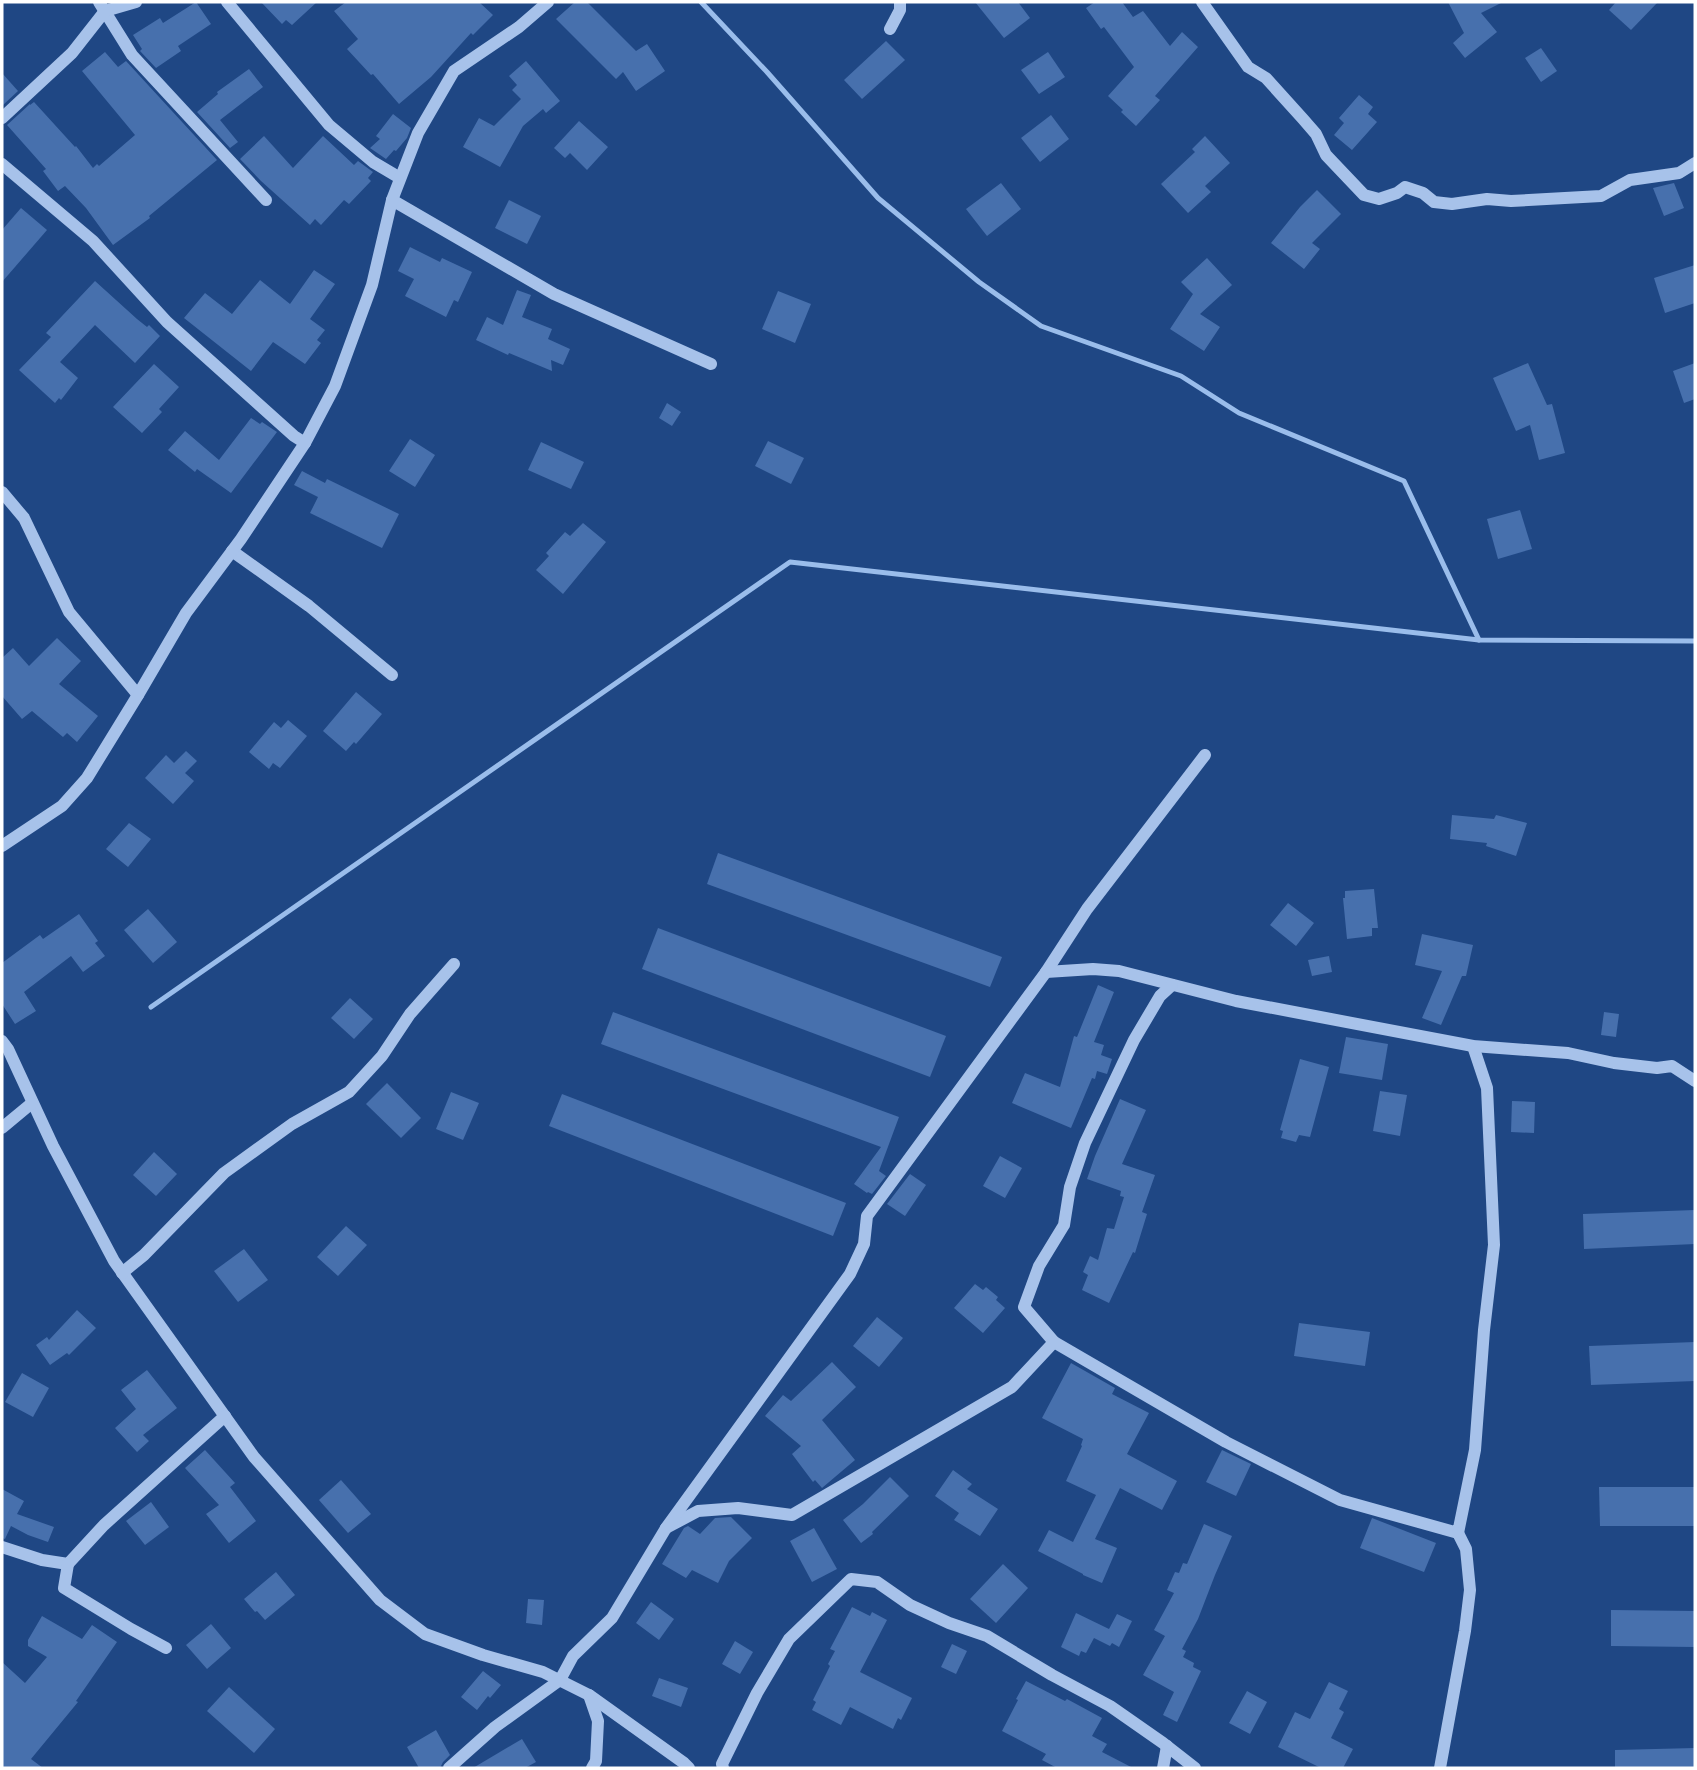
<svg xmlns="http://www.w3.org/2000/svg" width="1697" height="1770" font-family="'Space Grotesk',sans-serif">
<rect width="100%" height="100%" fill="#1f4784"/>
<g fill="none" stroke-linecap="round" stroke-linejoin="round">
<g stroke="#9abdeb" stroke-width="5">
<path d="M701,2L767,72L878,198L979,282L1041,326L1181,376L1239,413L1404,481L1479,640"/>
<path d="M151,1007L790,562L1479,640L1695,641"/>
</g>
</g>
<g fill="#4770ad">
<path d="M196,2L211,24L178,46L181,51L156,68L140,51L142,49L133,35L160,18L163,23Z"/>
<path d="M261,2H317L292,25L286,20L282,24Z"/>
<path d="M346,2H479L493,15L473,35L471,33L431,77L399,104L373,74L371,75L347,49L358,39L334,11Z"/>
<path d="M575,2H587L636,51L647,44L665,71L636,91L623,72L616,79L556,19Z"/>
<path d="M975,2H1018L1030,18L1004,38Z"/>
<path d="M1095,2H1122L1133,17L1143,11L1170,46L1182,32L1198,47L1155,96L1160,100L1136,126L1121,112L1123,110L1108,96L1134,67L1104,27L1101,29L1086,8Z"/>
<path d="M1448,2H1503L1481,13L1497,32L1465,58L1453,43L1464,33Z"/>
<path d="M1616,2H1658L1631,30L1609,10Z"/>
<path d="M886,41L905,60L862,99L844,80Z"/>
<path d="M1541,48L1557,71L1541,82L1525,58Z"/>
<path d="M105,52L118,67L126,61L217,160L149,216L150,218L113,245L86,208L65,186L58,191L43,171L46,169L7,125L30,104V105L34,102L75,147L76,146L93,168L97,164L99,166L135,135L82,71Z"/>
<path d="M1048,52L1065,77L1039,94L1021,70Z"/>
<path d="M526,61L560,101L546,113L543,109L523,126L500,167L463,147L479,118L494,126L521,99L512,90L517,85L509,76Z"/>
<path d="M249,69L263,87L220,120L238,142L230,148L197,112L218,94L217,92Z"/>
<path d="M2,73L18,91L2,106Z"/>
<path d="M1359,95L1373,107L1368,114L1377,122L1352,150L1334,135L1344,123L1339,118Z"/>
<path d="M393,114L411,128L407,138L396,151L394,150L386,159L370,148L380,139L376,136Z"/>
<path d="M1051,115L1069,139L1040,162L1021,138Z"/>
<path d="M579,121L608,147L587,170L570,153L565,158L554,148Z"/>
<path d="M264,136L293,168L323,136L354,165L358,161L373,172L368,178L371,181L349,204L344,200L321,225L315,219L310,225L261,181L240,159Z"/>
<path d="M1205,136L1230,163L1205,186L1211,192L1188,213L1161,184L1195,152L1192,149Z"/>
<path d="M1001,183L1021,209L987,236L966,209Z"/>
<path d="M1674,183L1684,208L1664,216L1653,188Z"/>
<path d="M1317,190L1341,214L1312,243L1320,249L1304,269L1271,243L1300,207Z"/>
<path d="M509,200L541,216L527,244L495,228Z"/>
<path d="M21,208L47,230L2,282V230Z"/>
<path d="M410,247L440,262L442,258L472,272L458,302L454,300L446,317L405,296L414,279L398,271Z"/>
<path d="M1207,258L1232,285L1200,314L1220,327L1204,351L1170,329L1193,294L1181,282Z"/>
<path d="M1695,265V303L1665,313L1654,278Z"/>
<path d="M314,270L335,284L310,319L325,330L317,340L321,343L305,364L273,342L251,371L184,318L205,293L232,314L260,280L290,304Z"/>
<path d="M95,281L137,319L147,327L149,325L160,336L135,363L95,325L60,362L78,378L61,400L59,398L55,403L19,370L51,337L46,333Z"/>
<path d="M517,290L531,295L522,317L552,329L548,339L570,349L563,365L551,360L552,371L509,353L508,355L476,340L487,317L503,325Z"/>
<path d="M778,291L811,304L795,343L762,329Z"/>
<path d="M1528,363L1547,405L1552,404L1565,453L1539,460L1530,425L1516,431L1493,378Z"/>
<path d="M1695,363V399L1684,403L1673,371Z"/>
<path d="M154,364L179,387L159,409L162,412L142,433L113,407Z"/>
<path d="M667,403L681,412L672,426L659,418Z"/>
<path d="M251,418L260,424L262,422L277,432L231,493L197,469L195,472L168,450L185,431L219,460Z"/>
<path d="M410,439L435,455L415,487L389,471Z"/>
<path d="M768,441L804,458L791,484L755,466Z"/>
<path d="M541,442L584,462L571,489L528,470Z"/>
<path d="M302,471L325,483L327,479L399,514L382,548L310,513L318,497L294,485Z"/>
<path d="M1520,510L1532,549L1498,559L1487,519Z"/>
<path d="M583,523L606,542L563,594L536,570L549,556L546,553L565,532L570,536Z"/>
<path d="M57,638L81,661L59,684L98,716L77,742L67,733L63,737L32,711L22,719L2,696V658L13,648L29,666Z"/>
<path d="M356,692L382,714L356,744L354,742L346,751L323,731Z"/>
<path d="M288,720L307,736L280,768L273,763L269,769L249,752L274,722L281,728Z"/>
<path d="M186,751L197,761L185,773L194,781L173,804L145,778L166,755L174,763Z"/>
<path d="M1452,815L1494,819L1496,815L1527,823L1516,856L1486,846L1487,843L1450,839Z"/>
<path d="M129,823L151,839L128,867L106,849Z"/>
<path d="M718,853L1002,957L990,987L707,884Z"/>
<path d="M1374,889L1378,928H1372V936L1347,939L1343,898H1345V891Z"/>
<path d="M1288,903L1314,923L1296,946L1270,925Z"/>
<path d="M148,909L177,942L153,963L124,930Z"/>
<path d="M79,914L98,941L95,943L105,956L83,972L71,956L24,992L36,1011L15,1024L2,1004V963L40,935L43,939Z"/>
<path d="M658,928L946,1036L930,1077L642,969Z"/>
<path d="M1422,934L1473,945L1466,976H1462L1441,1025L1422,1018L1442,971L1415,965Z"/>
<path d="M1329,956L1332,972L1312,976L1308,960Z"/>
<path d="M1098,985L1114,992L1094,1042L1104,1045L1101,1055L1112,1059L1107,1074L1097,1071L1095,1079L1092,1078L1071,1128L1012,1103L1025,1073L1060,1087L1074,1036L1077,1037Z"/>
<path d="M350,998L373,1019L354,1039L331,1018Z"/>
<path d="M613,1012L899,1117L879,1171L886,1176L872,1194L868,1192L867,1193L854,1184L881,1147L601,1044Z"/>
<path d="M1604,1012L1619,1014L1616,1037L1601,1035Z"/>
<path d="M1346,1037L1388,1044L1382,1080L1339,1073Z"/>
<path d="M1300,1059L1329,1067L1310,1137L1299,1135L1296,1142L1281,1138L1283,1131L1280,1130Z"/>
<path d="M387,1083L421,1118L401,1138L366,1104Z"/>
<path d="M1380,1091L1407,1095L1400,1136L1373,1131Z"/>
<path d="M451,1092L479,1103L463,1140L436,1129Z"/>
<path d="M562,1094L846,1203L833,1236L549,1126Z"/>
<path d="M1120,1099L1146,1110L1122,1164L1155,1175L1142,1212L1147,1214L1135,1253L1133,1252L1109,1303L1082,1290L1088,1275L1083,1272L1090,1256L1098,1260L1107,1228L1114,1229L1124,1197L1120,1196L1121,1191L1087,1179L1095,1156Z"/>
<path d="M1512,1101L1535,1102L1534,1133L1511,1132Z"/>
<path d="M154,1152L177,1174L156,1196L133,1175Z"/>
<path d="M1000,1156L1022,1168L1005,1198L983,1186Z"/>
<path d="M910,1174L926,1185L905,1216L887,1204Z"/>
<path d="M1695,1210V1244L1584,1249L1583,1214Z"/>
<path d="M346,1226L367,1245L338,1276L317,1257Z"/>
<path d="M244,1249L268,1280L238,1302L214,1271Z"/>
<path d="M975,1284L983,1290L986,1287L998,1297L996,1300L1005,1308L983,1333L954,1308Z"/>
<path d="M77,1310L96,1328L69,1355L67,1353L50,1365L36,1345L47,1337L49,1340Z"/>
<path d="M877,1317L903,1338L879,1367L853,1346Z"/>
<path d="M1299,1323L1370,1332L1365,1366L1294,1356Z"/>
<path d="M1695,1342V1381L1591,1385L1589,1346Z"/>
<path d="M832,1362L856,1387L822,1420L855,1460L822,1488L815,1480L813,1482L792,1454L801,1446L765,1416L783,1395L791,1401Z"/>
<path d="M1071,1363L1115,1388L1112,1394L1149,1413L1127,1454L1177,1481L1162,1510L1120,1488L1095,1539L1117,1548L1102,1583L1083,1575V1574L1038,1551L1049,1530L1073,1542L1096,1495L1066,1481L1082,1446L1081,1445L1083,1439L1042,1418Z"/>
<path d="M147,1370L177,1408L143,1435L149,1441L137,1452L115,1428L136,1409L121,1390Z"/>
<path d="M22,1373L49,1388L33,1417L5,1402Z"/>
<path d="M205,1450L235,1483L230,1487L256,1521L229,1543L206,1514L219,1505L185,1468Z"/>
<path d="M1222,1450L1251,1464L1236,1496L1206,1482Z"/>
<path d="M953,1470L972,1484L967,1489L998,1509L980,1536L954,1520L959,1513L935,1496Z"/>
<path d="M890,1477L909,1496L872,1532L873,1534L861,1543L843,1520L863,1504Z"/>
<path d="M341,1480L371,1514L348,1533L319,1500Z"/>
<path d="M1599,1487H1695V1526H1600Z"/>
<path d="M2,1489L24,1501L17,1514L54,1527L48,1542L28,1535L11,1526L5,1539L2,1538Z"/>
<path d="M151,1502L169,1527L145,1545L126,1521Z"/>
<path d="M731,1517L752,1538L729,1561L718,1583L692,1570L686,1578L662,1564L684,1528L688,1526L700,1534L715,1518Z"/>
<path d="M1372,1518L1436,1543L1424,1572L1360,1548Z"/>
<path d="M1204,1524L1232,1536L1215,1575L1198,1619L1182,1649L1186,1651L1183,1657L1194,1663L1193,1667L1201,1671L1177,1722L1163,1715L1174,1692L1143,1675L1165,1636L1154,1630L1174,1593L1167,1590L1175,1572L1179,1573L1183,1563L1187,1564Z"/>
<path d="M814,1528L837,1569L812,1582L790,1541Z"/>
<path d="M1003,1564L1028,1588L996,1623L970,1599Z"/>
<path d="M276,1572L295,1595L265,1620L257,1611L255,1612L244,1599Z"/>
<path d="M528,1599L544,1600L542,1625L526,1623Z"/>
<path d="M651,1602L674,1619L659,1640L636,1623Z"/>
<path d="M852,1607L870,1616L872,1612L887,1620L860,1672L912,1698L901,1720L898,1718L893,1729L850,1707L841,1725L812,1710L816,1702L813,1700L830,1666L828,1664L835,1651L830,1649Z"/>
<path d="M1611,1610L1695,1611V1647L1611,1646Z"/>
<path d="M1076,1613L1109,1629L1117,1614L1132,1621L1119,1647L1112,1643L1110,1646L1094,1638L1086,1653L1081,1651L1079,1656L1061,1647Z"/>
<path d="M42,1616L82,1639L92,1625L117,1642L76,1701L78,1702L31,1759L43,1768H2V1662L25,1683L47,1657L28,1646V1640Z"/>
<path d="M211,1624L231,1648L207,1669L186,1645Z"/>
<path d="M735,1641L753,1652L740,1674L722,1664Z"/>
<path d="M952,1644L967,1651L956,1674L941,1667Z"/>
<path d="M483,1671L501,1685L490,1698L488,1696L477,1710L461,1697Z"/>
<path d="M659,1678L688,1688L681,1707L652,1696Z"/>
<path d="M1026,1681L1065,1701L1067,1699L1102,1718L1092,1736L1107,1744L1102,1752L1133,1768H1057L1042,1760L1046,1754L1002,1731L1018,1700L1016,1699Z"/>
<path d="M1329,1682L1348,1691L1339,1709L1344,1712L1331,1738L1353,1749L1343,1768H1321L1278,1747L1295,1712L1310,1719Z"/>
<path d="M229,1687L275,1729L254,1753L207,1711Z"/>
<path d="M1247,1691L1267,1702L1250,1734L1229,1723Z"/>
<path d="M436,1730L450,1755L443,1762L440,1768H419L407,1747Z"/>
<path d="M522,1739L536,1762L525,1768H473Z"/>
<path d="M1695,1748V1768H1615V1750Z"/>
</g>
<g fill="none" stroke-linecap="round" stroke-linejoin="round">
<g stroke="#a7c2ea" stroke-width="12">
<path d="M99,2L132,55L266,200"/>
<path d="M227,2L329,125L373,162L400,178"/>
<path d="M1202,2L1248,67L1266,78L1303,119L1316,134L1326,155L1364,195L1379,199L1397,193L1405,187L1423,193L1434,202L1452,204L1487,199L1511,201L1601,196L1630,180L1679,173L1695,163"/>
<path d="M890,29L900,10V2"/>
<path d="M2,118L72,53L105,11L136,2"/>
<path d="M2,164L93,241L167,322L294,436L305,443"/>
<path d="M392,200L554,294L711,364"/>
<path d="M2,492L24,518L69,612L138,695"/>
<path d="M232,551L309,606L392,675"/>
<path d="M2,846L62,806L87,778L138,695L186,613L241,539L305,443L335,386L372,285L392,200L418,133L454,71L519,27L548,2"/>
<path d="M1046,972L1093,969L1119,971L1236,1001L1473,1046L1568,1053L1614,1063L1657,1068L1672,1066L1695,1081"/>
<path d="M2,1041L8,1049L53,1146L114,1261L254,1457L380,1600L425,1634L483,1655L543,1672L589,1695L684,1763L689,1768"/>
<path d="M2,1128L32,1103"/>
<path d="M122,1273L144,1255L224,1173L292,1124L349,1092L382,1056L410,1014L454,964"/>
<path d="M1054,1342L1024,1307L1039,1266L1064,1225L1070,1187L1085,1143L1134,1040L1160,996L1172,985"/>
<path d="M666,1528L698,1511L738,1508L792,1515L1012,1387L1054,1342L1226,1442L1340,1500L1458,1533L1475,1450L1484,1330L1494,1245L1487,1088L1473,1046"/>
<path d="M2,1547L42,1560L68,1564L104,1525L225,1416"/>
<path d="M68,1564L64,1588L131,1629L166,1648"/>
<path d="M589,1695L598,1721L596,1761L592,1768"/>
<path d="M449,1768L495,1727L560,1680L573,1656L612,1618L666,1528L850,1274L864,1244L867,1216L1046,972L1087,909L1205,755"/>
<path d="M723,1768L722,1764L757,1693L789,1639L851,1579L877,1582L910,1605L949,1623L987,1636L1052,1675L1110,1706L1163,1743L1195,1768"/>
<path d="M1163,1768L1167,1746"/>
<path d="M1440,1768L1465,1631L1470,1590L1466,1549L1458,1533"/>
</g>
</g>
<rect width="1697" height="1770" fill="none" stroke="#ffffff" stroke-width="7"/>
</svg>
